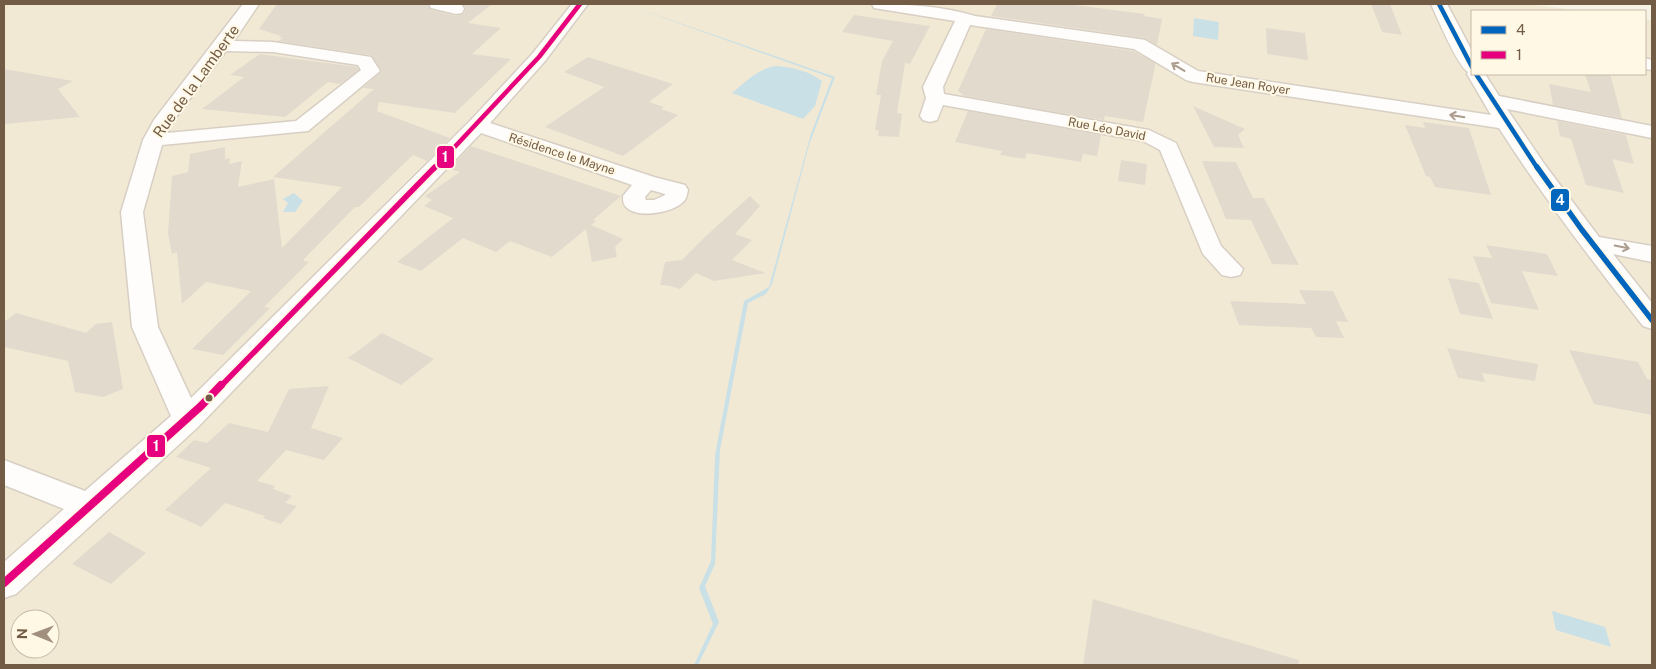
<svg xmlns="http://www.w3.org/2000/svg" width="1656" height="669" font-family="'Public Sans',sans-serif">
<rect width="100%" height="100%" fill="#f6f2e6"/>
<path fill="#f2e9d5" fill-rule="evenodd" d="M4,4H1527L1583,11H1472V74H1645V19L1652,20V665H4ZM20,619H50V649H20Z"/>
<g fill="#c8e0e6">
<path d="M625,4L835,77L809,145L772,284L766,294L748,303L720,450L715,564L705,586L719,622L698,665H694L713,624L699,588L711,561L715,455L744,301L769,287L811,134L832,78Z"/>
<path d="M1194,18L1219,22L1218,40L1193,36Z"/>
<path d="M776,66C792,67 809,71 822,81L815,106L803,119L732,93C745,82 759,68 776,66Z"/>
<path d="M294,193L303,201L295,212H283L288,203L283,199Z"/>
<path d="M1552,611L1605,627L1611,647L1556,630Z"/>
</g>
<g fill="#e2dacd">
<path d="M277,4H427L431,10L456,16L464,14L466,8L463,4H492L468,23L501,28L472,54L511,59L455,113L379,102L377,111L450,138L427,161L413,155L359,207H355L304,259V261L309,262L264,307L270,308L223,355L192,349L251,291L206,282L182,304L177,252L172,254L168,233L172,176L188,172L190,154L225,147V159L230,158L229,164L242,161L238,187L274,179L282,248L342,187L273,177L374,89L363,88L382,71L371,55L278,41L283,38L278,37L281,36L259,29Z"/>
<path d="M997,4H1067L1145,14L1144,16L1162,19L1157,45L1145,38L991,16Z"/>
<path d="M1371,4H1390L1402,35L1382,32Z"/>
<path d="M854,15L930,26L910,64L905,63L897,113L902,114L899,137L878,136L879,130H875L881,95H876L882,61L893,41L842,32Z"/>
<path d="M1266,28L1305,33L1308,60L1267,54Z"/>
<path d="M986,29L1133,51L1155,63V67L1143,122L1105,116L1104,120L964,96L958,91Z"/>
<path d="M260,54L357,67L359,70L340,84L328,82L285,117L202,109L244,77L230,75Z"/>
<path d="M588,57L673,84L649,102L664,107L661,109L678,115L623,156L545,127L604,87L564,72Z"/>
<path d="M4,69L73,81L58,89L80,117L4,124Z"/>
<path d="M1585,74H1610L1622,118L1553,105L1549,84L1591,92Z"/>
<path d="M1193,106L1245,129L1238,135L1244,148L1214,147Z"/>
<path d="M968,111L1101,135L1097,156L1083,154L1081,162L1027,153L1025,159L1000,155L1002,151L955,142Z"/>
<path d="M1557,121L1626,135L1634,164L1612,159L1624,193L1586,185L1571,139L1560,136Z"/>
<path d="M1423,122L1469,128L1491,195L1435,187L1430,177L1426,176L1405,125L1425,128Z"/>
<path d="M471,146L621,196L593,220L596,221L591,225L623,239L615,247L617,257L592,262L586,229L552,257L510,241L496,252L463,238L421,271L397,262L453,218L424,206L432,200L425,196L460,172L449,169Z"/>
<path d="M1121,160L1147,164L1145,185L1118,181Z"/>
<path d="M1202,161L1236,162L1253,198H1264L1299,265L1272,264L1251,220L1226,219Z"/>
<path d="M750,196L760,206L735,234L752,240L732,260L765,273L714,281L696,273L680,289L671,286L660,285L665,262L682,260L708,234Z"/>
<path d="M1486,245L1547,254L1558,276L1522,271L1539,310L1491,303L1473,256L1492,258Z"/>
<path d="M1448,278L1479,283L1493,319L1460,314Z"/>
<path d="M1299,290L1333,291L1348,322L1336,321L1344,338L1316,337L1311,328L1239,325L1230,301L1306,304Z"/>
<path d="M16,313L86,333L96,324L112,322L123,389L103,397L75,392L68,361L4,347V322Z"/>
<path d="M382,333L434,359L401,385L348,358Z"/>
<path d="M1447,348L1538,364L1535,381L1482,373L1485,382L1458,378Z"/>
<path d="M1569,350L1638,362L1647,379L1652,380V415L1594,404Z"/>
<path d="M329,386L311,428L343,438L324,460L286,450L257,481L275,486L273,489L292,496L285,503L297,506L281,524L263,518L265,516L225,503L201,527L165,510L211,468L176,457L194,440L207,443L229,423L268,432L289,389Z"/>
<path d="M109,532L146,553L111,584L72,564Z"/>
<path d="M1093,599L1299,660L1298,665H1083Z"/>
</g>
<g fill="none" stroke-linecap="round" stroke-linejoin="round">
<defs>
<g id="minor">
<path d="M243,4H259L234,41L273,42L365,56L371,57L380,71L308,131L162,145L143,212L158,327L191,398L470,121L533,53L572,4H588L545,61L490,123L654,177L685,185L688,190C687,194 687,198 684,201C674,213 637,219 626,207C623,204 623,200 623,196L632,185L481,133L197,428L16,594L4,598V562L64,509L4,485V460L85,491L171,416L132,327L121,212L143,140L154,120ZM226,51L273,52L358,65L361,70L296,121L167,133L173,121ZM651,190L665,194V195L654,200H646L645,197Z"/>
<path d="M429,4L462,5L464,9L462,13L456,14L431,8Z"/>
<path d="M872,4C908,4 941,6 975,16L1139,39L1145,40L1198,71L1491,115L1467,74L1468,72C1458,67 1437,17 1431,4H1447L1472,51V74H1485L1499,96L1652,126V138L1507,109L1545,165L1599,237L1652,246V262L1613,254L1652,303V329L1643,326C1593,262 1543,197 1499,128L1193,82L1186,80L1134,49L970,25L943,87L944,94L1149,130L1176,143L1221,246L1243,269L1240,275L1231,277L1222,275L1203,254L1160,150L1143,141L943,105L937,120L930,122L923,120L920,116L926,98L923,87L955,21L880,9L874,8Z"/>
<path d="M1645,58L1652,60V70L1645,69Z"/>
</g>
</defs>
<use href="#minor" stroke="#d7cfc4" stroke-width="3"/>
<use href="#minor" fill="#fefdfb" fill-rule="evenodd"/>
<defs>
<g id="bus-1-far1">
<path d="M1439,4L1472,67"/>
<path d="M1476,74L1538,169"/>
</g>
<path id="bus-1" d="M1537,167L1582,230L1652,320"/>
<path id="bus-2-far2" d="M434,169L539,57L580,4"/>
<path id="bus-2-far1" d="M220,387L435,167"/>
<path id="bus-2" d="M4,583L201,406L221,385"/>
</defs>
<use href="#bus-1-far1" stroke="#fff8e5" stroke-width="7"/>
<use href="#bus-1" stroke="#fff8e5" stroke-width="9"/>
<use href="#bus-2-far2" stroke="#fff8e5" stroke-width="7"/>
<use href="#bus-2-far1" stroke="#fff8e5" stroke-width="9"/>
<use href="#bus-2" stroke="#fff8e5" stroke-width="11"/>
<use href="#bus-1-far1" stroke="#0065bd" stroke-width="4.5"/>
<use href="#bus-1" stroke="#0065bd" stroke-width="5.5"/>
<use href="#bus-2-far2" stroke="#e6007e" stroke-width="4.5"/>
<use href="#bus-2-far1" stroke="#e6007e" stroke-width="5.5"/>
<use href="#bus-2" stroke="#e6007e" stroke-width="8"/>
</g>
<defs><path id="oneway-shaft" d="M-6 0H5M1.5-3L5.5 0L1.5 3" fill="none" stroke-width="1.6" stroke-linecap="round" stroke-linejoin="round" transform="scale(1.25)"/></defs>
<g stroke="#ab9c8e">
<use href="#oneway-shaft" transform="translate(1178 67) rotate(-149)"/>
<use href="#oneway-shaft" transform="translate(1457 116) rotate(-171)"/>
<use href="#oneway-shaft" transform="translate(1622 247) rotate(12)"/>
</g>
<circle fill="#735c46" stroke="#fff8e5" stroke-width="2" cx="209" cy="398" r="4.5"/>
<g text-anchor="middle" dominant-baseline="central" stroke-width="4" stroke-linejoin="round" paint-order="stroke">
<g font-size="12" fill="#735c46" stroke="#fff8e5">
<text transform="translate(1248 84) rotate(9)">Rue Jean Royer</text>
<text transform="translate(1107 129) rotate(11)">Rue Léo David</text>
<text transform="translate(562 154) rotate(18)">Résidence le Mayne</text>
</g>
<g font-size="15" fill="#735c46" stroke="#fff8e5">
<text transform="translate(196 81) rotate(-54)">Rue de la Lamberte</text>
</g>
</g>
<g stroke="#fff8e5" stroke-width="2">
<rect x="436" y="145" width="19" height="24" rx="5" fill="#e6007e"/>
<rect x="1550" y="188" width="20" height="24" rx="5" fill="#0065bd"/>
<rect x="146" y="434" width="20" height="24" rx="5" fill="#e6007e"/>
</g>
<g font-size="14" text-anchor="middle" font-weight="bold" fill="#fff">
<text x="445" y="162">1</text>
<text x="1560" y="205">4</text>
<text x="156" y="451">1</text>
</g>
<rect width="1656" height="669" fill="none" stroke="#735c46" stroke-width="10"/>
<rect x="1471" y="10" width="175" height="65" fill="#fff8e5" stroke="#c7baa5"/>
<rect x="1481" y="26" width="25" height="8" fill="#0065bd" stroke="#c7baa5"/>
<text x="1516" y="35" font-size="15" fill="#735c46">4</text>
<rect x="1481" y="51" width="25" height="8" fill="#e6007e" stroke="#c7baa5"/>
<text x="1516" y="60" font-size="15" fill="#735c46">1</text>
<g transform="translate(35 634) rotate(271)"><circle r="24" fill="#fff8e5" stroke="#c7baa5"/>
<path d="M0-4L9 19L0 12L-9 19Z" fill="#a1907e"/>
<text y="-8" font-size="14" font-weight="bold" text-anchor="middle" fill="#735c46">N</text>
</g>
</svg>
